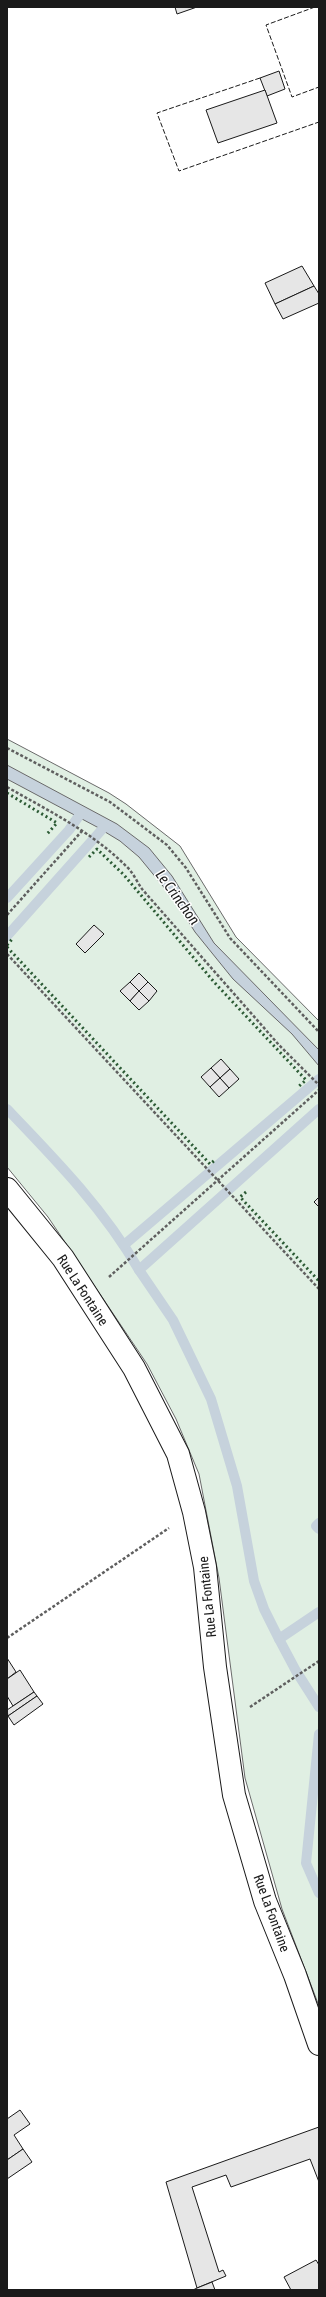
<svg xmlns="http://www.w3.org/2000/svg" width="326" height="2297" font-family="'Asap Condensed',sans-serif">
<rect width="100%" height="100%" fill="#fff"/>
<path fill="#e0efe3" stroke="#6a6a6a" d="M7,739L109,793L126,804L180,846L236,937L319,1021V2006L282,1909L245,1778L219,1578L199,1474L176,1419L147,1364L48,1217L7,1167Z"/>
<path fill="#c6d2dc" stroke="#6a6a6a" d="M7,765L117,824L149,848L172,876L214,943L319,1050V1066L292,1034L233,979L195,932L176,902L139,857L120,841L97,827L7,779Z"/>
<g fill="none" stroke-linecap="round" stroke-linejoin="round">
<g stroke="#c6d2dc" stroke-width="10">
<path d="M7,898L69,830L81,813"/>
<path d="M7,936L106,825"/>
<path d="M7,1109C55,1159 104,1209 139,1270"/>
<path d="M319,1109L139,1270L173,1320L211,1399L237,1486L254,1581L264,1609L279,1639L319,1612"/>
<path d="M124,1245L319,1079"/>
<path d="M319,1523L316,1526L319,1529"/>
<path d="M279,1639L296,1671L319,1707"/>
<path d="M319,1734L306,1863L319,1893"/>
</g>
</g>
<g fill="#e6e6e6" stroke="#1a1a1a">
<path d="M175,7H197L177,14Z"/>
<path d="M279,71L285,89L267,96L260,78Z"/>
<path d="M265,90L277,123L218,143L206,110Z"/>
<path d="M302,266L314,286L275,304L265,283Z"/>
<path d="M314,286L319,294V303L283,319L275,304Z"/>
<path d="M94,925L104,934L85,953L76,944Z"/>
<path d="M139,973L148,982L139,991L130,982Z"/>
<path d="M130,982L139,991L130,1001L120,991Z"/>
<path d="M148,982L157,991L149,1001L139,991Z"/>
<path d="M139,991L149,1001L139,1010L130,1001Z"/>
<path d="M221,1059L230,1069L220,1078L211,1068Z"/>
<path d="M211,1068L220,1078L210,1087L201,1077Z"/>
<path d="M230,1069L239,1079L229,1088L220,1078Z"/>
<path d="M220,1078L229,1088L219,1097L210,1087Z"/>
<path d="M319,1197V1207L314,1202Z"/>
<path d="M7,1658L16,1672L7,1679Z"/>
<path d="M20,1670L34,1692L13,1706L7,1696V1679Z"/>
<path d="M34,1692L37,1696L8,1716L7,1710Z"/>
<path d="M37,1696L43,1704L14,1725L8,1716Z"/>
<path d="M20,2110L30,2124L14,2135L23,2149L7,2160V2119Z"/>
<path d="M319,2127V2182L310,2159L231,2187L226,2175L192,2187L219,2272L223,2270L226,2276L197,2288L166,2182Z"/>
<path d="M23,2149L32,2162L7,2179V2160Z"/>
<path d="M316,2260L319,2265V2290H291L284,2277Z"/>
<path d="M212,2282L215,2290H193L197,2288Z"/>
</g>
<g fill="none" stroke-linecap="round" stroke-linejoin="round">
<defs>
<path id="minor" d="M7,1189L63,1258L134,1368L178,1454L194,1512L205,1567L215,1667L234,1795L265,1901L295,1975L319,2044"/>
</defs>
<use href="#minor" stroke="#1a1a1a" stroke-width="24"/>
<g stroke="#5f5f5f" stroke-width="2.5" stroke-dasharray="3 2" stroke-linecap="butt">
<path d="M7,748L110,802L167,845L186,868L230,938L319,1032"/>
<path d="M7,787C49,811 92,832 126,866C133,872 137,882 142,889L279,1045L319,1085"/>
<path d="M7,915L82,831"/>
<path d="M7,954L319,1289"/>
<path d="M109,1277L319,1090"/>
<path d="M7,1638L169,1528"/>
<path d="M250,1707L319,1661"/>
</g>
<use href="#minor" stroke="#fff" stroke-width="22"/>
<g stroke="#2b5a34" stroke-width="3" stroke-dasharray="2 3" stroke-linecap="butt">
<path d="M7,793L57,823L47,834"/>
<path d="M89,857L97,849L124,875L214,982L306,1080L298,1087"/>
<path d="M7,945L13,938"/>
<path d="M7,947L210,1164L215,1160"/>
<path d="M246,1192L240,1197L319,1281"/>
</g>
<g stroke="#1a1a1a" stroke-width="1" stroke-dasharray="5 2" stroke-linecap="butt">
<path d="M315,7L266,25L292,97L319,87"/>
<path d="M260,78L157,113L179,171L319,122"/>
</g>
</g>
<g text-anchor="middle" dominant-baseline="central" stroke-width="3" stroke-linejoin="round" paint-order="stroke">
<g font-size="14" fill="#1a1a1a" stroke="#fff">
<text transform="translate(83 1290) rotate(57)">Rue La Fontaine</text>
<text transform="translate(207 1597) rotate(-96)">Rue La Fontaine</text>
<text transform="translate(272 1913) rotate(70)">Rue La Fontaine</text>
</g>
<g font-size="15" font-style="italic" fill="#1a1a1a" stroke="#fff">
<text transform="translate(178 897) rotate(54)">Le Crinchon</text>
</g>
</g>
<rect width="326" height="2297" fill="none" stroke="#1a1a1a" stroke-width="16"/>
</svg>
